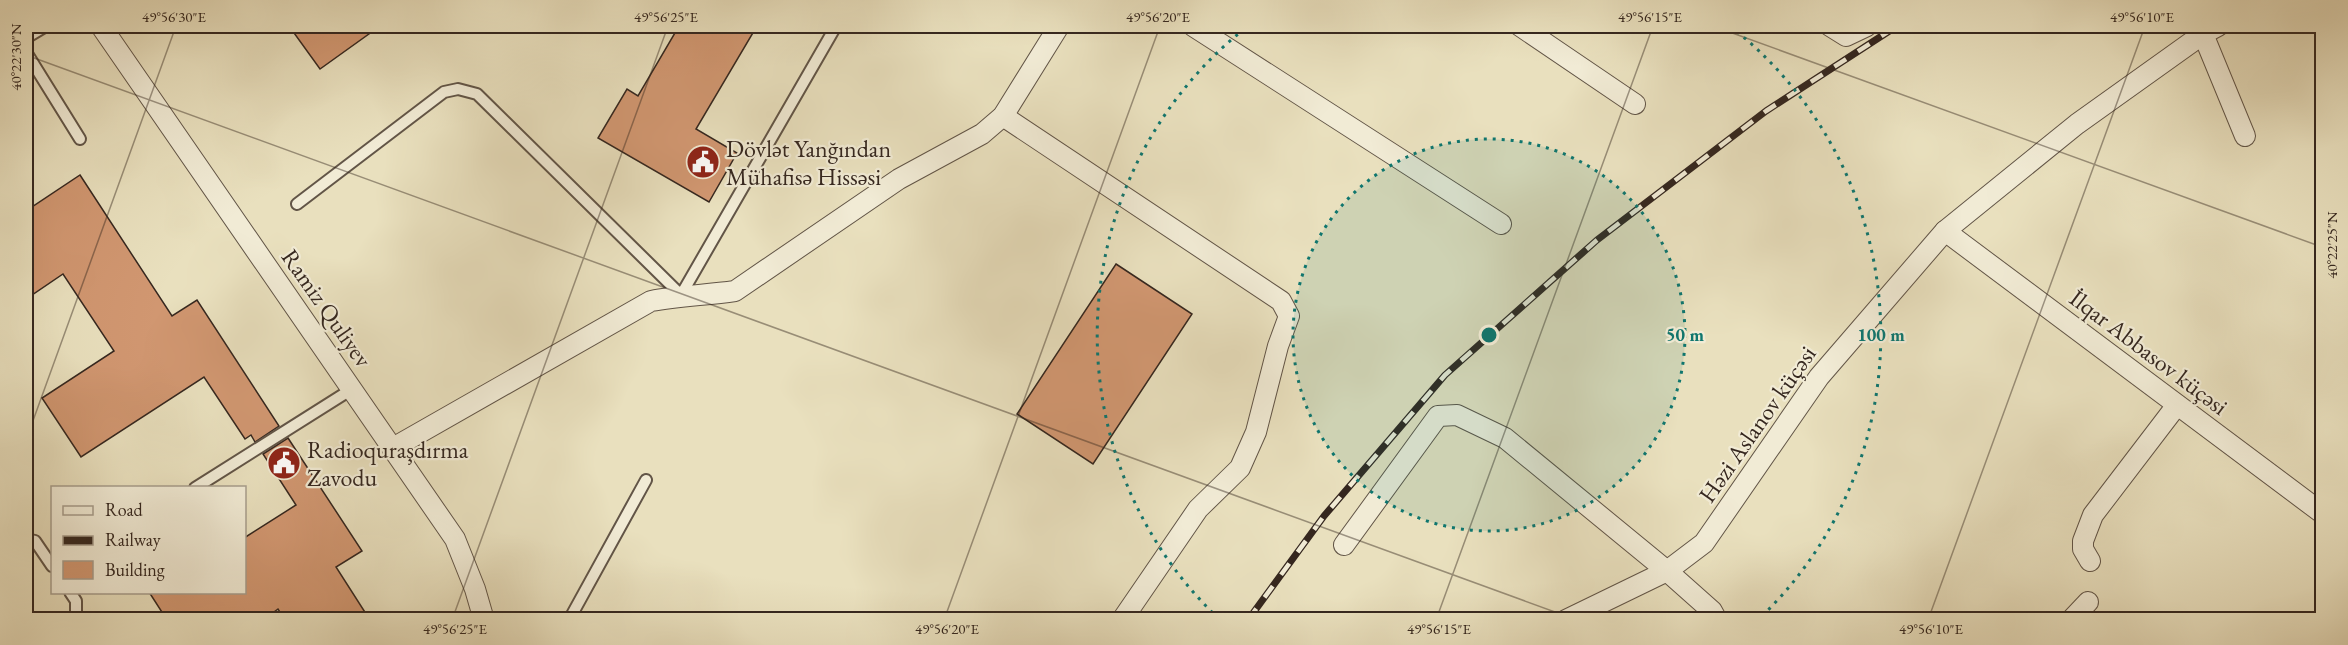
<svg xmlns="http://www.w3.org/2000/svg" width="2348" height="645" font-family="'EB Garamond',serif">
<rect width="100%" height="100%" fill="#e9e0be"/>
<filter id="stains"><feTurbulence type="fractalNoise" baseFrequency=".00333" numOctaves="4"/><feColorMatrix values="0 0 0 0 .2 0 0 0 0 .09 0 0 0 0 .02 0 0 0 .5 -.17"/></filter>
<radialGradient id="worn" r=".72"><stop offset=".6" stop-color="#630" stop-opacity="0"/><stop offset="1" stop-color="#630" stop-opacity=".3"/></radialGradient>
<g fill="#d19771" stroke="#35271f" stroke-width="1.5">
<path d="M289,26H380L320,69Z"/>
<path d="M679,26H757L696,129L737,153L709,202L598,138L627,89L638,96Z"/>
<path d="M80,175L172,316L197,300L279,426L255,442L251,435L245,439L204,377L81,457L42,398L114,351L63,274L26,299V211Z"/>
<path d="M1116,264L1192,314L1093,464L1017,414Z"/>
<path d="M288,438L362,551L336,567L370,620H285L278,609L263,620H167L149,592H244V538L296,505L263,454Z"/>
</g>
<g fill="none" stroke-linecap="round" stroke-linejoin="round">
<defs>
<g id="service">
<path d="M26,38L46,26"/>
<path d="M26,52L80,139"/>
<path d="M297,204L444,92L458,89L477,94L681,295L836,26"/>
<path d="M195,488L352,389"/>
<path d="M26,539L35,541L52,566"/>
<path d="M70,592L76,601V620"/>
<path d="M569,620L646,480"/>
</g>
<g id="minor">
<path d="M101,26L455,539L475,589L484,620"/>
<path d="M1193,26L1501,224"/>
<path d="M1520,26L1635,104"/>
<path d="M1830,26L1846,36L1867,26"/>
<path d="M2203,34L2245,136"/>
<path d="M1003,116L1281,301L1289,316L1278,346L1256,432L1240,468L1198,509L1122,620"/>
<path d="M1945,231L2322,513"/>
<path d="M393,448L651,301C679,296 707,295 735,291L899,179L982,134L1003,116L1059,26"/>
<path d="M1344,545L1438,416L1457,415L1505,438L1667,571L1712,611L1717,620"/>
<path d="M2090,561L2083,549V541L2093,515L2177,405"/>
<path d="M1566,620L1667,571L1704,543L1819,377L1945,231L2077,124L2203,34L2218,26"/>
<path d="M2071,620L2088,602"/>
</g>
</defs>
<use href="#service" stroke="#625547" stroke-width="14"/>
<use href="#minor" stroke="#625547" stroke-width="22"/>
<use href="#service" stroke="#f1ebd5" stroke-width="10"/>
<use href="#minor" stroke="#f1ebd5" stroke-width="20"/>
<defs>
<path id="rail" d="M1248,620L1324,516L1445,375L1597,240L1766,111L1897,26"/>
</defs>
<use href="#rail" stroke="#35271f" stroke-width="7"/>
<use href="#rail" stroke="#f1ebd5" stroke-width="4.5" stroke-dasharray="14" stroke-linecap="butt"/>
</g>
<path fill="none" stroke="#35271f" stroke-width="1.5" stroke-opacity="0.45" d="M1713,26L2322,247M26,55L1577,620M26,440L176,26M452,620L668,26M944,620L1160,26M1436,620L1653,26M1928,620L2145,26"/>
<circle cx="1489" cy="335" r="196" fill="#0f766e" fill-opacity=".12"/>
<g fill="none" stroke="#0f766e" stroke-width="3" stroke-dasharray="3 6">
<circle cx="1489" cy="335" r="196"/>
<path d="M1219 619A392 392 0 0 1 1248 26M1730 26A392 392 0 0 1 1759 619"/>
</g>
<defs>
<symbol id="civic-disc" viewBox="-11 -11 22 22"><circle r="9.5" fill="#8f2418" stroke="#f1ebd5"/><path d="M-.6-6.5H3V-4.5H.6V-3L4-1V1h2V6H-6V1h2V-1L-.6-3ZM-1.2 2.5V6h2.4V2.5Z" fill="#fff"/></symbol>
</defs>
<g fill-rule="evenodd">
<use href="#civic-disc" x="684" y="143" width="38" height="38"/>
<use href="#civic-disc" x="265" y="444" width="38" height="38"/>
</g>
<g text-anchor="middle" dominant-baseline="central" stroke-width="4.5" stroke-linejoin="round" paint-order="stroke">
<g font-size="24" fill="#35271f" stroke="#f1ebd5" text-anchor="start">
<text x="726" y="148">Dövlət Yanğından<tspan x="726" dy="28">Mühafisə Hissəsi</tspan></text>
<text x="307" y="449">Radioquraşdırma<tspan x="307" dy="28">Zavodu</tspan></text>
</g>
<g font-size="24" fill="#35271f" stroke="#f1ebd5">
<text transform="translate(327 308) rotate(55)">Ramiz Quliyev</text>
<text transform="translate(2149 352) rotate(37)">İlqar Abbasov küçəsi</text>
<text transform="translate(1757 424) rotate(-55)">Həzi Aslanov küçəsi</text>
</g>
</g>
<circle cx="1489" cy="335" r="9" fill="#0f766e" stroke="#f1ebd5" stroke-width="3"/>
<g font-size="18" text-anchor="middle" font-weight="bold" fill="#0f766e" stroke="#f1ebd5" stroke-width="4.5" stroke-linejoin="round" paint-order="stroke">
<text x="1685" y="341">50 m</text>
<text x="1881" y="341">100 m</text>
</g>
<rect width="2348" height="645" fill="none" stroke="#e9e0be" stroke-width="66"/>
<rect x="51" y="486" width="195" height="108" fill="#f1ebd5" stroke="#a69d8c" stroke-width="1.5"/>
<rect x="63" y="506" width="30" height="9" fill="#f1ebd5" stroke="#a69d8c" stroke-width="1.5"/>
<text x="105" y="516" font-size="18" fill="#35271f">Road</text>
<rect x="63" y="536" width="30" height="9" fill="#35271f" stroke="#a69d8c" stroke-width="1.5"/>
<text x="105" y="546" font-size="18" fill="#35271f">Railway</text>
<rect x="63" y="561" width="30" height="18" fill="#d19771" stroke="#a69d8c" stroke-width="1.5"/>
<text x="105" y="576" font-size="18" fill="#35271f">Building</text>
<rect x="33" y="33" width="2282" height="579" fill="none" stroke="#35271f" stroke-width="2"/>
<g font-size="15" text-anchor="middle" fill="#35271f">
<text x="174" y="22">49°56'30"E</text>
<text x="666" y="22">49°56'25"E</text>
<text x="1158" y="22">49°56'20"E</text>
<text x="1650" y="22">49°56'15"E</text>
<text x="2142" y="22">49°56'10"E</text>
<text transform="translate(16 57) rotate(-90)" y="5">40°22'30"N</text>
<text transform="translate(2332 245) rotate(-90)" y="5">40°22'25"N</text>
<text x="455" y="634">49°56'25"E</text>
<text x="947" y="634">49°56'20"E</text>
<text x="1439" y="634">49°56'15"E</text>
<text x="1931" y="634">49°56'10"E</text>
</g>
<rect width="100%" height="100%" filter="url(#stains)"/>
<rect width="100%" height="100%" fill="url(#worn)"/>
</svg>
